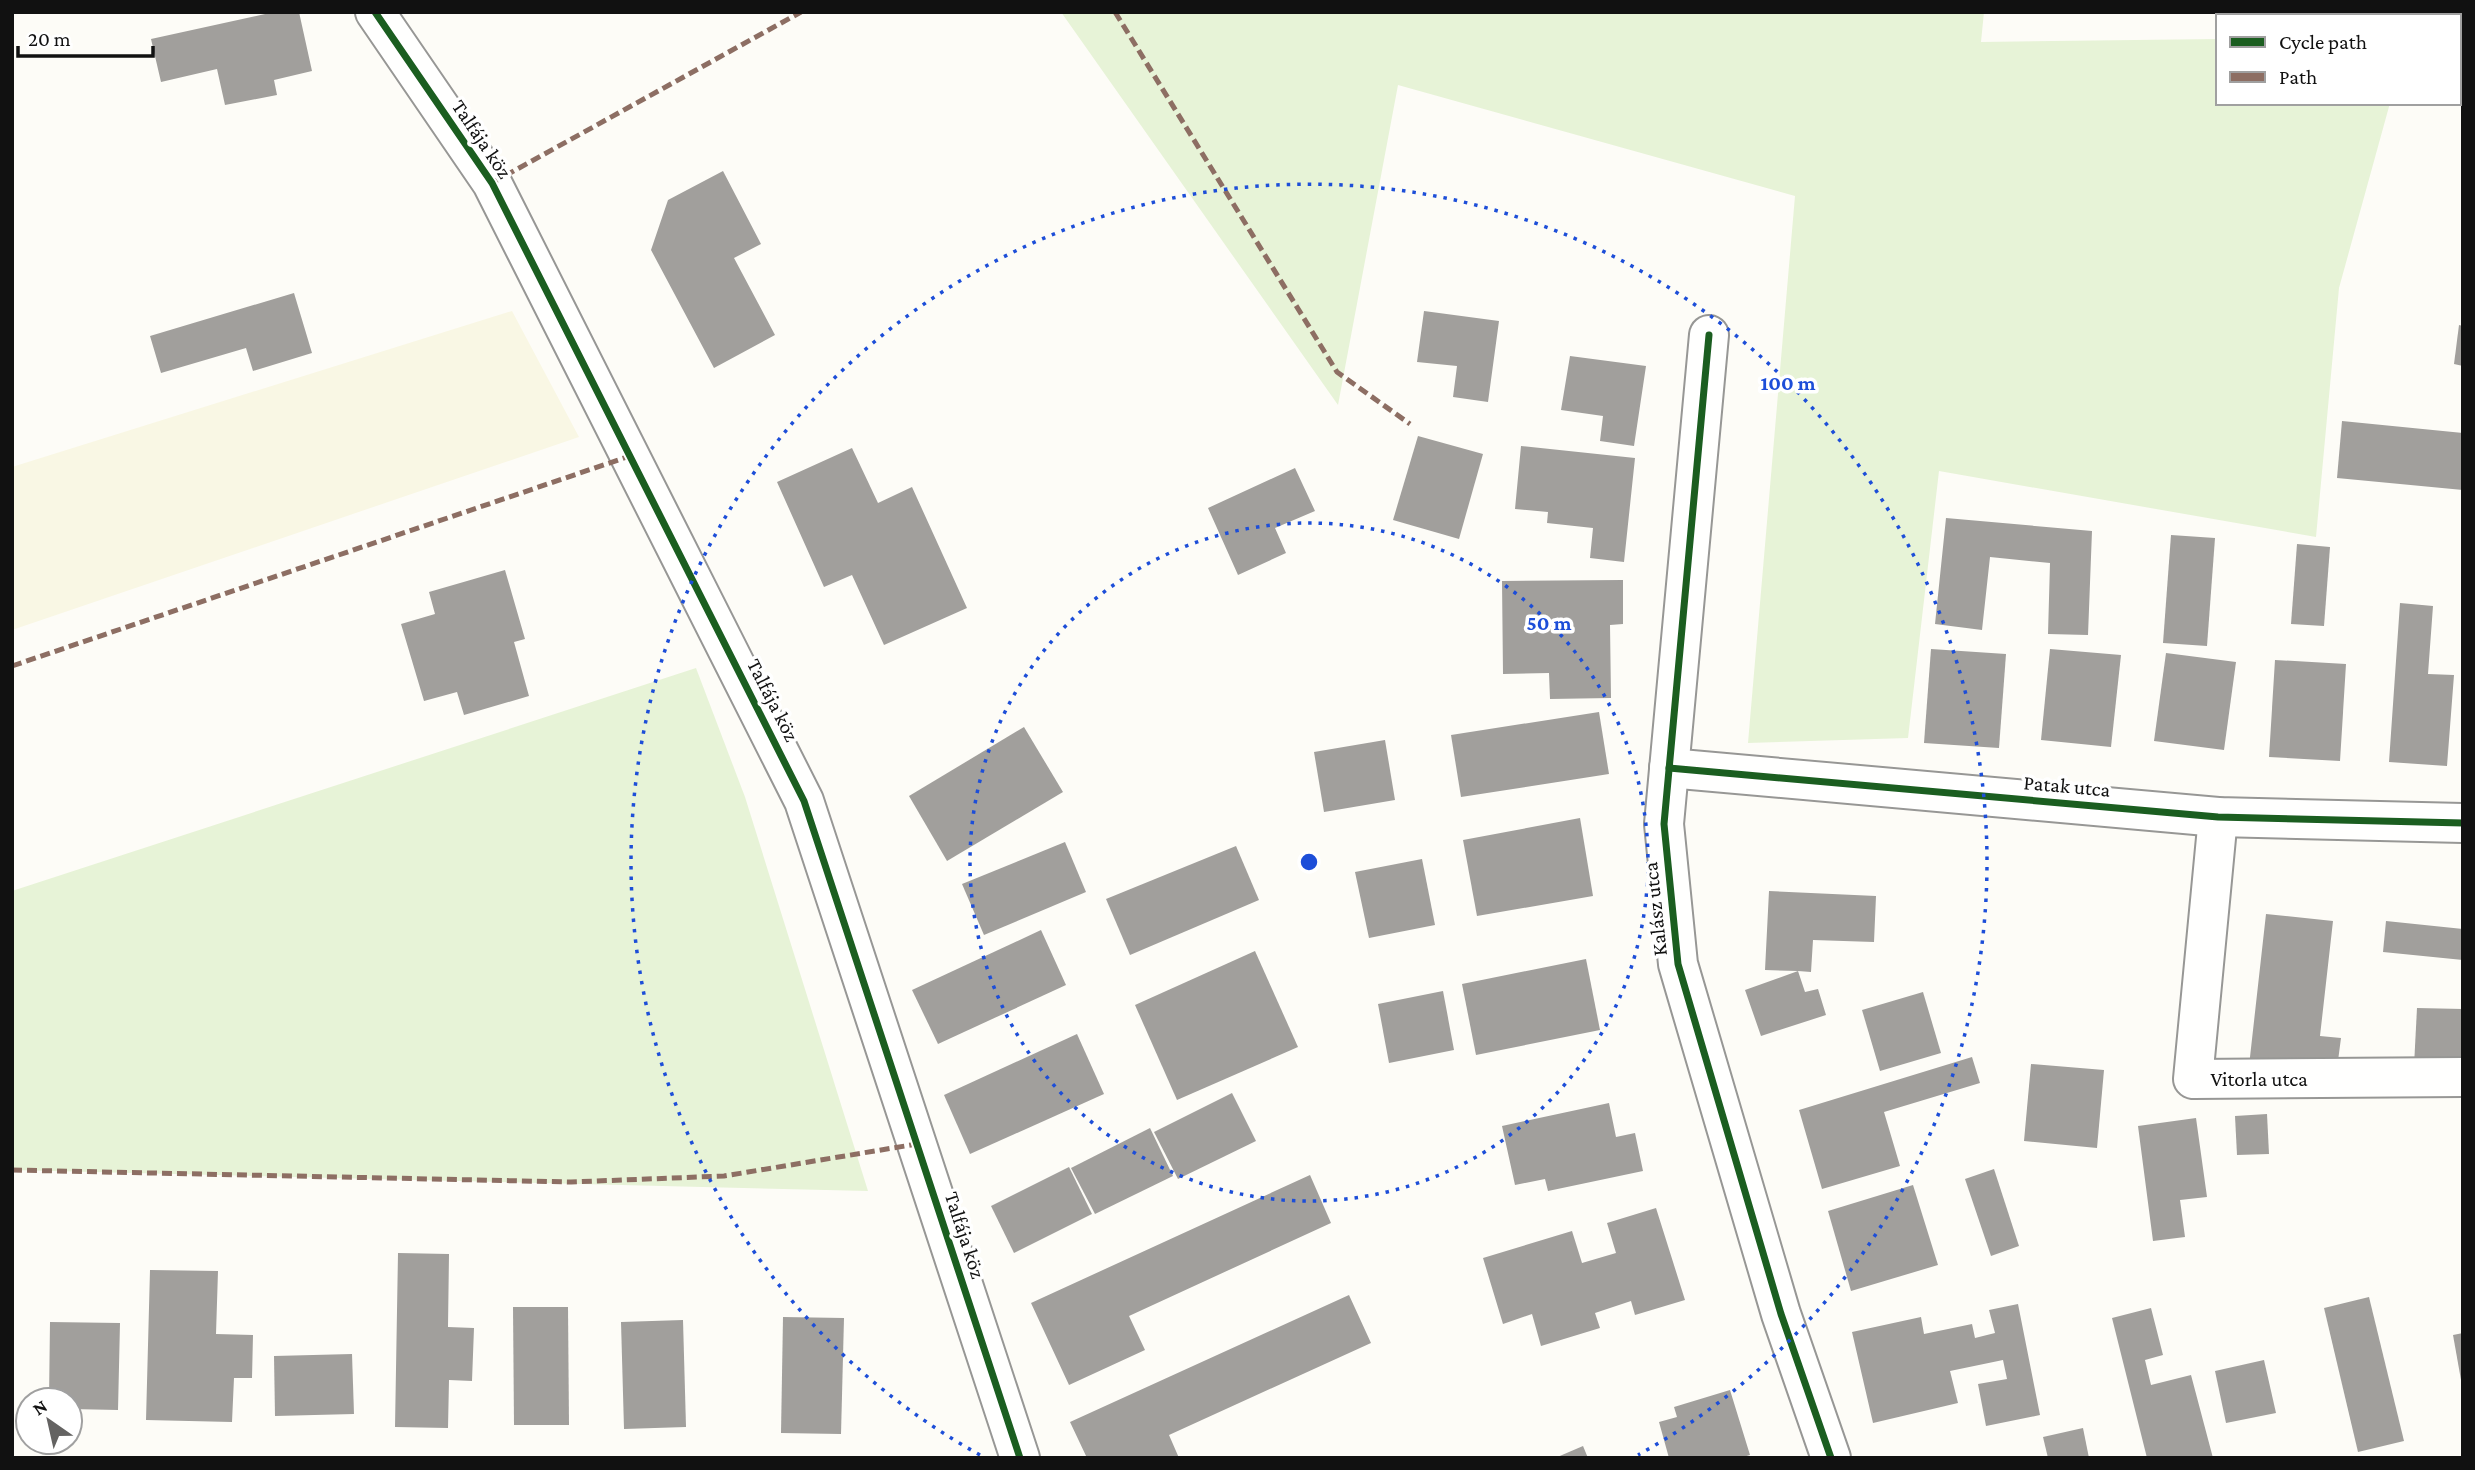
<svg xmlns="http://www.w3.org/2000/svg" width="2475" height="1470" font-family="'Crimson Pro',serif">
<rect width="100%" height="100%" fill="#fdfcf7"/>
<g fill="#f9f7e4">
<path d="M2412,12H2463V58L2459,57V16H2412Z"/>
<path d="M512,311L579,437L12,630V467Z"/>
</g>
<g fill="#e7f3d7">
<path d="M1061,12H1984L1981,42L2218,39V103H2390L2339,288L2316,537L1939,471L1908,738L1748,743L1795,196L1398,85L1338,405Z"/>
<path d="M696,668L745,797L868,1191L12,1170V891Z"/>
</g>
<g fill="#a19f9c">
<path d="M274,12H299L312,71L274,80L277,95L225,105L217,69L161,82L151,39Z"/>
<path d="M723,171L761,244L734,258L775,335L714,368L651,250L668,200Z"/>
<path d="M294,293L312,353L253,371L246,348L161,373L150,336Z"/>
<path d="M1424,311L1499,321L1488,402L1453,397L1457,366L1417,362Z"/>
<path d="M2459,325L2463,326V366L2454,364Z"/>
<path d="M1570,356L1646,366L1634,446L1600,441L1603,416L1561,410Z"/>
<path d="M2342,421L2463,433V490L2337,478Z"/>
<path d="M1418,436L1483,454L1459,539L1393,520Z"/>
<path d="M1521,446L1635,458L1624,562L1590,558L1593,528L1547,523L1548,512L1515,509Z"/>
<path d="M852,448L878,503L912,487L967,608L884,645L852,575L824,587L777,482Z"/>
<path d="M1295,468L1315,511L1275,528L1286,553L1238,575L1208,508Z"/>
<path d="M1946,518L2092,531L2088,635L2048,634L2050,563L1990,557L1982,630L1935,624Z"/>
<path d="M2171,535L2215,538L2207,646L2163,643Z"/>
<path d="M2297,544L2330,547L2324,626L2291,624Z"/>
<path d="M505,570L525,639L514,642L529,696L464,715L457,692L424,701L401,624L435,614L429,592Z"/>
<path d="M1623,580V624L1610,625L1611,698L1550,699L1549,673L1503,674L1502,581Z"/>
<path d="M2400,603L2433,606L2428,674L2454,675L2447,766L2389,762Z"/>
<path d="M1931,649L2006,654L1999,748L1924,743Z"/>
<path d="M2050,649L2121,655L2111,747L2041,740Z"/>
<path d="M2166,653L2236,662L2224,750L2154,741Z"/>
<path d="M2275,660L2346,664L2340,761L2269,757Z"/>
<path d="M1599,712L1609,774L1461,797L1451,735Z"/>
<path d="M1024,727L1063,792L947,861L909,796Z"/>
<path d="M1385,740L1395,800L1324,812L1314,752Z"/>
<path d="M1580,818L1593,896L1477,916L1463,840Z"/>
<path d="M1065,842L1086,892L984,935L962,884Z"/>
<path d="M1236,846L1259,900L1130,955L1106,899Z"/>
<path d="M1422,859L1435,925L1369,938L1355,872Z"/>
<path d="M1769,891L1876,896L1874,942L1813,940L1811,972L1798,971L1805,992L1818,989L1826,1015L1761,1036L1745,990L1798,971L1765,970Z"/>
<path d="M2266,914L2333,921L2320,1036L2341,1038L2336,1076L2249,1066Z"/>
<path d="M2386,921L2463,929V960L2383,952Z"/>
<path d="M1041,930L1066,985L938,1044L912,990Z"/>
<path d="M1255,951L1298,1047L1177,1100L1135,1005Z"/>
<path d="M1586,959L1600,1030L1476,1055L1462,984Z"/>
<path d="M1443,991L1454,1050L1389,1063L1378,1004Z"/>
<path d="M1923,992L1941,1053L1880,1071L1862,1010Z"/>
<path d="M2417,1008L2463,1009V1068L2414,1066Z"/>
<path d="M1077,1034L1104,1094L970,1154L944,1095Z"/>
<path d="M1972,1057L1980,1083L1884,1112L1900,1166L1822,1189L1799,1110Z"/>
<path d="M2031,1064L2104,1070L2097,1148L2024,1141Z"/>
<path d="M1232,1093L1256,1141L1178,1179L1154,1132Z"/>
<path d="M1609,1103L1616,1137L1635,1133L1643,1171L1548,1191L1545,1179L1515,1185L1502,1126Z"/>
<path d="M2267,1114L2269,1154L2237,1155L2235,1116Z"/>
<path d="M2196,1118L2207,1197L2180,1200L2185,1237L2153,1241L2138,1126Z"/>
<path d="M1150,1128L1173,1176L1095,1214L1071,1168Z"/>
<path d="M1069,1167L1092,1214L1014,1253L991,1206Z"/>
<path d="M1994,1169L2019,1246L1991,1256L1965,1179Z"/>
<path d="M1310,1175L1331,1223L1129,1316L1145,1350L1069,1385L1031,1303Z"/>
<path d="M1913,1185L1938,1265L1851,1291L1828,1211Z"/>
<path d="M1656,1208L1685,1300L1635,1315L1631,1301L1595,1313L1600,1328L1541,1346L1532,1314L1503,1324L1483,1258L1572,1231L1582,1263L1616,1253L1607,1223Z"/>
<path d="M398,1253L449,1254L448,1327L474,1328L472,1381L449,1380L448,1428L395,1427Z"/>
<path d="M150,1270L218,1271L216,1334L253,1335L252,1378H234L232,1422L146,1420Z"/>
<path d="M1349,1295L1371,1343L1169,1435L1179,1458H1087L1070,1422Z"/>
<path d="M2369,1297L2404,1441L2358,1452L2324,1308Z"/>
<path d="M2018,1304L2040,1415L1986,1426L1978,1384L2007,1379L2003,1360L1950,1371L1958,1403L1873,1423L1852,1332L1921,1317L1924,1334L1972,1324L1975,1338L1995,1333L1989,1310Z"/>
<path d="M513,1307H568L569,1425H514Z"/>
<path d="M2151,1308L2163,1355L2145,1360L2151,1385L2191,1375L2213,1458H2147L2112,1318Z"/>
<path d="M783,1317L844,1318L841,1434L781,1433Z"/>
<path d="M683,1320L686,1427L624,1429L621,1322Z"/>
<path d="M50,1322L120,1323L118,1410L70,1409V1400H49Z"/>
<path d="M2463,1333V1380H2461L2453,1335Z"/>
<path d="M352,1354L354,1414L275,1416L274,1356Z"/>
<path d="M2264,1360L2276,1413L2226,1423L2215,1371Z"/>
<path d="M1730,1390L1750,1455L1740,1458H1669L1659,1422L1677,1417L1674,1407Z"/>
<path d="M2083,1428L2089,1458H2048L2043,1437Z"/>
<path d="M1583,1446L1588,1458H1555Z"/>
</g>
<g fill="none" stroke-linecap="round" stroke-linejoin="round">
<defs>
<g id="street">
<path d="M375,12L492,183L804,801L1020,1458"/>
<path d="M1709,335L1664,824L1678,964L1781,1314L1831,1458"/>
<path d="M1669,768L2218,817L2463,823"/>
<path d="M2218,817L2193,1079L2463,1077"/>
</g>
</defs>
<use href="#street" stroke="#979795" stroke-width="42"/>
<use href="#street" stroke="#fffffe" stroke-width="38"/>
<g stroke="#8d6e63" stroke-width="5" stroke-dasharray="10 5" stroke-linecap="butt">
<path d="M1115,12L1337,372L1410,424"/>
<path d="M492,183L801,12"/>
<path d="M12,666L630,456"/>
<path d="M12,1170L571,1182L724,1176L917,1144"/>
</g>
<defs>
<g id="cycleway">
<path d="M375,12L492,183L804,801L1020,1458"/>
<path d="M1709,335L1664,824L1678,964L1781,1314L1831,1458"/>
<path d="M1669,768L2218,817L2463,823"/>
</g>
</defs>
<use href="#cycleway" stroke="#fff" stroke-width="11"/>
<use href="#cycleway" stroke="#1b5e20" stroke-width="7"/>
</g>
<g fill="none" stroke="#1d4ed8" stroke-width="3.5" stroke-dasharray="3.5 7">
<circle cx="1309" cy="862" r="339"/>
<path d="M980 1455A678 678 0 1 1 1638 1455"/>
</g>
<g text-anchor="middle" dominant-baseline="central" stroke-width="7" stroke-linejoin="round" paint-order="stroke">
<g font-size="21" fill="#111" stroke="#fff">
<text transform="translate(482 139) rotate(56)">Talfája köz</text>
<text transform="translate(773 700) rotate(63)">Talfája köz</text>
<text transform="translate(2067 786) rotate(5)">Patak utca</text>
<text transform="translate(1655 909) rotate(-96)">Kalász utca</text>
<text x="2259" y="1079">Vitorla utca</text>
<text transform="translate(965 1235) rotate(72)">Talfája köz</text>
</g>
</g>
<circle cx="1309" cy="862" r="10" fill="#1d4ed8" stroke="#fff" stroke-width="3.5"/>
<g font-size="21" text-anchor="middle" font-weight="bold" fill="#1d4ed8" stroke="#fff" stroke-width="7" stroke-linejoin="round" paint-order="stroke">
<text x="1788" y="390">100 m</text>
<text x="1549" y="630">50 m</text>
</g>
<rect width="2475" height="1470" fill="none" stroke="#111111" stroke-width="28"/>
<rect x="2216" y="14" width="245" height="91" fill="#ffffff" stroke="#a0a0a0" stroke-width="2"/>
<rect x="2230" y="37" width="35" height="10" fill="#1b5e20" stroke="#a0a0a0" stroke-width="2"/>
<text x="2279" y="49" font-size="21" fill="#111111">Cycle path</text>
<rect x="2230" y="72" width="35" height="10" fill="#8d6e63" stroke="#a0a0a0" stroke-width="2"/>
<text x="2279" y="84" font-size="21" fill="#111111">Path</text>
<g transform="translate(49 1421) rotate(326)"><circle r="33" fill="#ffffff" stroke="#a0a0a0" stroke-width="2"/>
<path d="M0-5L12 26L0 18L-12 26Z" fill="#646362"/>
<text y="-10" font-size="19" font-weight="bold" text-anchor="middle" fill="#111111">N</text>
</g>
<path d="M18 46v10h135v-10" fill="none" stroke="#111111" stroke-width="3.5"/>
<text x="28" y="46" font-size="21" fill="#111111" stroke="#ffffff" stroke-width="5" paint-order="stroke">20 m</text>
</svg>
